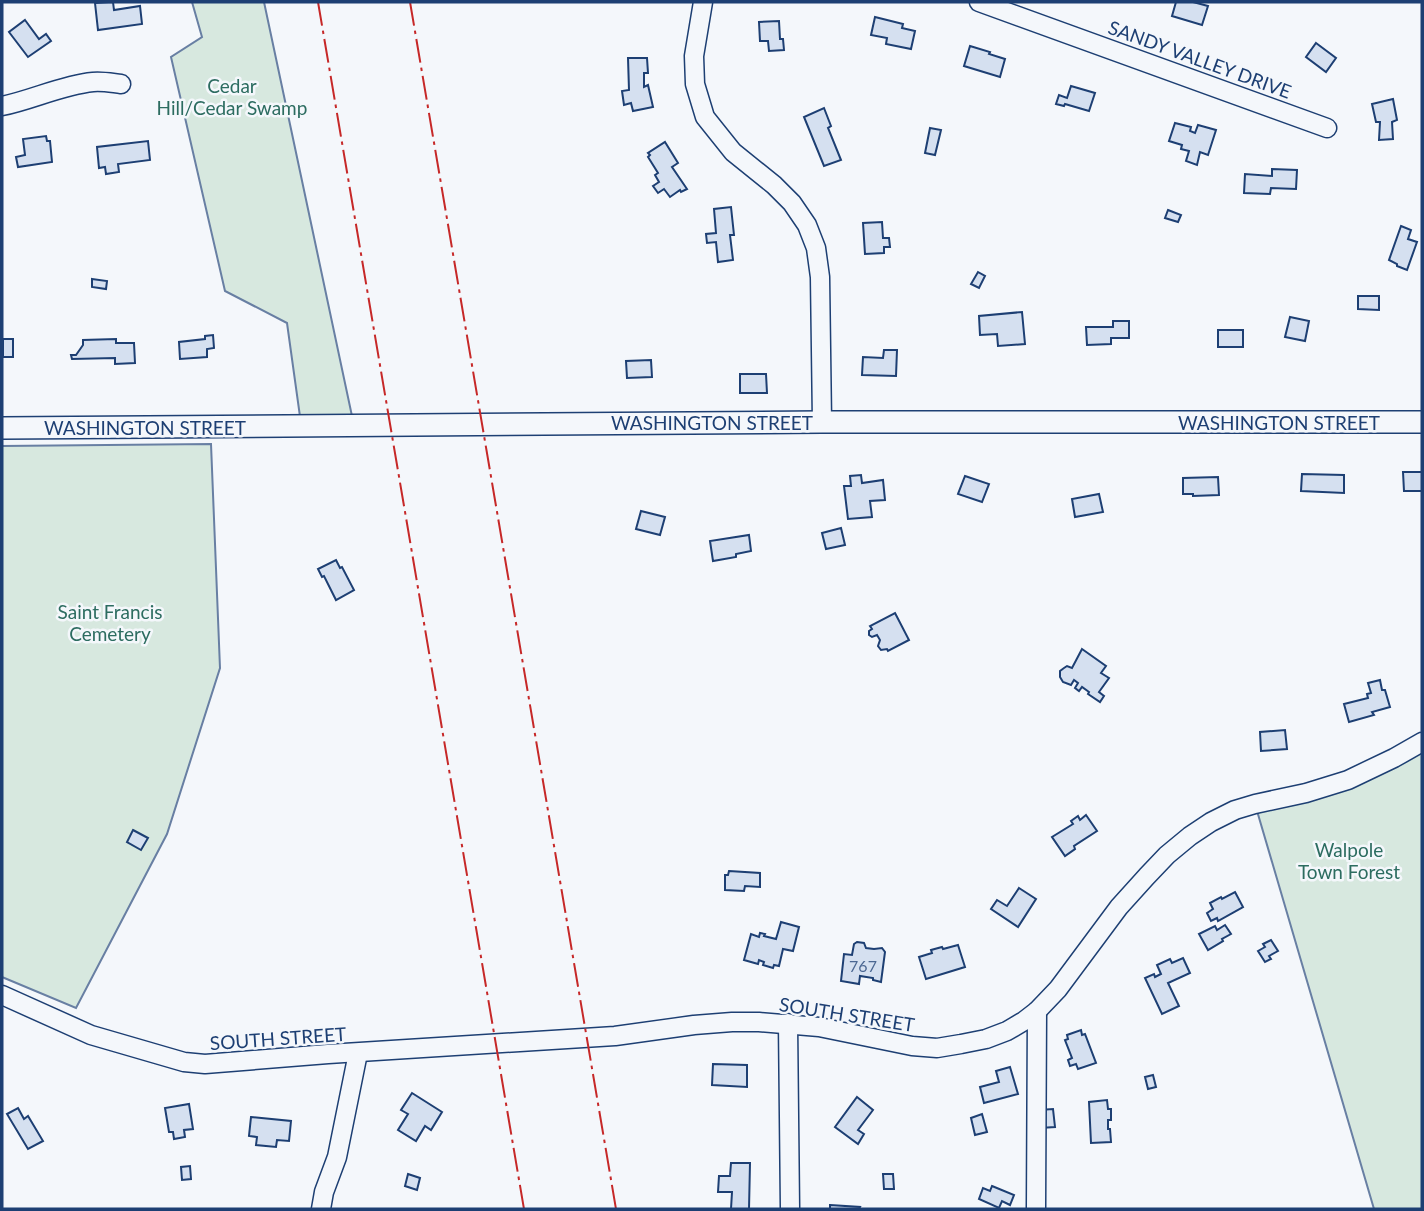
<svg xmlns="http://www.w3.org/2000/svg" width="1424" height="1211" font-family="Lato,sans-serif">
<rect width="100%" height="100%" fill="#f4f7fb"/>
<g fill="#d7e8df" stroke="#687fa3" stroke-width="2">
<path d="M192,2H264L352,416L302,431L287,323L225,291L171,57L202,37Z"/>
<path d="M211,444L220,668L167,834L76,1008L2,977V446Z"/>
<path d="M1422,742V1209H1374L1255,804L1306,793Z"/>
</g>
<g fill="#d5e0f0" stroke="#1d3f73" stroke-width="2">
<path d="M113,2L114,10L140,6L142,24L98,30L95,3Z"/>
<path d="M1176,2H1193L1208,6L1202,25L1172,16Z"/>
<path d="M875,17L903,24L902,28L915,31L911,49L886,44L887,38L871,35Z"/>
<path d="M25,20L39,39L46,34L51,41L28,57L9,32Z"/>
<path d="M779,21L780,39H783L784,50L769,51L768,41H760L759,22Z"/>
<path d="M1316,43L1336,58L1326,72L1306,57Z"/>
<path d="M970,46L990,52L989,54L1005,59L1000,77L964,66Z"/>
<path d="M628,58H647L648,73H644V87L648,85L653,107L633,111L631,103L624,105L622,91L629,90Z"/>
<path d="M1071,86L1095,93L1089,111L1065,104L1064,106L1056,104L1059,95L1067,98Z"/>
<path d="M1393,99L1397,120L1392,122L1393,139L1379,140L1380,122H1376L1372,104Z"/>
<path d="M824,108L831,126L828,128L841,160L824,166L804,117Z"/>
<path d="M1175,123L1191,127L1190,131L1195,133L1198,125L1216,130L1208,155L1200,152L1197,165L1186,161L1189,151L1181,149L1182,145L1169,141Z"/>
<path d="M930,128L941,130L935,155L925,153Z"/>
<path d="M46,136L47,141H50L52,162L18,167L16,157L25,155L23,139Z"/>
<path d="M148,141L150,160L118,164L119,172L106,174L105,167L99,168L97,147Z"/>
<path d="M665,142L678,163L672,167L687,189L681,192L680,190L670,197L664,189L658,193L653,186L659,182L655,175L658,173L648,157L650,155L648,153Z"/>
<path d="M1272,169L1297,170L1296,189L1271,188L1270,194L1244,193L1245,174L1272,176Z"/>
<path d="M731,207L734,235H730L733,260L718,262L716,242L707,243L706,234L716,233L714,209Z"/>
<path d="M1168,210L1181,215L1178,222L1165,218Z"/>
<path d="M882,222L883,238H889L890,247H884V253L865,254L863,223Z"/>
<path d="M1401,226L1411,230L1408,239L1417,242L1407,270L1397,266V264L1389,260Z"/>
<path d="M978,272L985,276L979,288L971,284Z"/>
<path d="M92,279L107,281L106,289L92,287Z"/>
<path d="M1358,296H1379V310L1358,309Z"/>
<path d="M1022,312L1025,344L998,346L997,334L980,335L979,316Z"/>
<path d="M1290,317L1309,321L1305,341L1285,337Z"/>
<path d="M1113,321H1129V338H1111V344L1087,345L1086,327H1113Z"/>
<rect x="1218" y="330" width="25" height="17"/>
<path d="M213,335L214,348L207,349V357L180,359L179,342L205,339V336Z"/>
<rect x="3" y="339" width="10" height="18"/>
<path d="M116,339V343H134L135,363L115,364V358L72,359L71,355H76L83,345V340Z"/>
<path d="M884,350H897L896,376L862,375L863,357L883,358Z"/>
<path d="M651,360L652,377L627,378L626,361Z"/>
<path d="M740,374H766L767,393H740Z"/>
<path d="M1403,472H1422V491H1404Z"/>
<path d="M1302,474L1344,475V493L1301,491Z"/>
<path d="M861,475L862,483L883,480L885,500L870,501L872,517L848,519L844,486H851L850,476Z"/>
<path d="M965,476L989,484L982,502L958,494Z"/>
<path d="M1218,477L1219,495L1193,496V494H1183V478Z"/>
<path d="M1099,494L1103,512L1075,517L1072,499Z"/>
<path d="M641,511L665,517L660,535L636,529Z"/>
<path d="M841,528L845,545L826,549L822,533Z"/>
<path d="M749,535L751,551L736,554V557L713,561L710,541Z"/>
<path d="M336,560L340,568L342,567L354,590L336,600L324,576L322,577L318,569Z"/>
<path d="M895,613L909,640L888,651L887,649L881,650L878,646L880,640L877,635L872,637L869,635V631L872,629L870,626Z"/>
<path d="M1082,649L1106,666L1101,673L1109,678L1099,692L1104,696L1100,702L1088,694L1089,692L1082,687L1079,691L1075,688L1078,683L1074,680L1071,685L1063,682L1060,677V671L1064,668L1067,666L1072,668Z"/>
<path d="M1380,680L1382,690H1385L1390,707L1372,712L1374,715L1349,722L1344,704L1368,698L1367,694L1371,693L1368,683Z"/>
<path d="M1285,730L1287,749L1261,751L1260,732Z"/>
<path d="M1086,815L1097,831L1074,846L1075,849L1065,856L1052,837L1073,824L1071,821L1078,816L1080,820Z"/>
<path d="M133,830L148,838L141,850L127,842Z"/>
<path d="M729,871L760,873V887L745,886L744,891L725,890V875H728Z"/>
<path d="M1019,888L1036,899L1018,927L991,909L997,900L1007,906Z"/>
<path d="M1235,892L1243,907L1218,921L1217,918L1211,921L1207,913L1213,909L1210,903L1221,897L1222,899Z"/>
<path d="M781,922L799,927L793,951L783,949L779,966L774,965L773,968L763,965L764,962L759,960L758,964L744,960L751,934L759,937L760,933L765,934L764,936L776,939Z"/>
<path d="M1225,925L1231,934L1222,939L1223,941L1208,950L1199,934L1215,926L1217,930Z"/>
<path d="M1271,940L1278,951L1269,956L1271,959L1265,962L1258,951L1265,947L1263,944Z"/>
<path d="M857,942L864,943L866,948L874,949L882,948L885,952L881,982L873,980V978L860,976L859,984L841,981L844,954L852,955L854,944Z"/>
<path d="M958,945L965,967L926,979L919,957L932,953L931,950L942,947L943,949Z"/>
<path d="M1183,958L1190,973L1168,983L1179,1006L1162,1014L1145,978L1154,974L1155,977L1161,974L1157,965L1170,959L1172,963Z"/>
<path d="M1081,1030L1082,1035L1085,1034L1096,1063L1078,1069L1076,1064L1070,1066L1068,1060L1072,1058L1065,1040L1068,1039L1067,1035Z"/>
<path d="M713,1064L747,1065V1087L712,1085Z"/>
<path d="M1010,1067L1018,1094L984,1103L980,1087L999,1082L996,1071Z"/>
<path d="M1153,1075L1156,1087L1148,1089L1145,1077Z"/>
<path d="M412,1093L442,1112L431,1130L425,1126L416,1141L398,1130L408,1114L401,1110Z"/>
<path d="M857,1097L873,1110L858,1130L864,1134L858,1144L835,1127Z"/>
<path d="M1107,1100L1108,1109H1111V1120H1108V1129H1110L1111,1142L1091,1143L1089,1102Z"/>
<path d="M189,1104L193,1129L184,1130L185,1137L174,1139L173,1132H169L165,1108Z"/>
<path d="M18,1108L24,1119L28,1116L43,1141L28,1149L7,1114Z"/>
<path d="M1053,1109L1055,1127L1040,1128L1039,1110Z"/>
<path d="M982,1114L987,1132L975,1135L971,1118Z"/>
<path d="M251,1117L291,1121L289,1141L277,1140L276,1147L256,1145L257,1137L249,1136Z"/>
<path d="M731,1163H750L749,1209H731L732,1192H718L719,1176H730Z"/>
<path d="M190,1166L191,1179L182,1180L181,1167Z"/>
<path d="M408,1174L420,1178L417,1190L405,1186Z"/>
<path d="M883,1174H893L894,1189H884Z"/>
<path d="M992,1186L1014,1195L1010,1205L1002,1201L999,1208L979,1199L983,1188L990,1191Z"/>
<path d="M830,1205L860,1207L859,1209H830Z"/>
</g>
<g fill="none" stroke-linecap="round" stroke-linejoin="round">
<defs>
<g id="minor">
<path d="M703,2L694,56L695,84L705,117L733,152L774,185L792,203L807,225L816,248L820,277L822,422"/>
<path d="M979,2L1327,128"/>
<path d="M2,106C32,100 62,85 93,82C102,81 112,83 121,84"/>
<path d="M2,995L91,1035L184,1062L205,1064L328,1054L615,1036L694,1025L732,1022H759L819,1027L912,1046L937,1048L961,1044L986,1039L1007,1031L1024,1021L1037,1011L1058,989L1119,907L1147,876L1167,855L1190,836L1211,822L1235,810L1255,804L1306,793L1348,780L1394,758L1422,742"/>
<path d="M788,1023L790,1209"/>
<path d="M321,1209L324,1192L337,1157L358,1053"/>
<path d="M1036,1209L1037,1011"/>
</g>
<path id="major" d="M2,428L822,422H1422"/>
</defs>
<use href="#minor" stroke="#1d3f73" stroke-width="21"/>
<use href="#major" stroke="#1d3f73" stroke-width="24"/>
<use href="#minor" stroke="#f4f7fb" stroke-width="18"/>
<use href="#major" stroke="#f4f7fb" stroke-width="21"/>
<g stroke="#c62828" stroke-width="2" stroke-dasharray="24 5 3.5 5" stroke-linecap="butt">
<path d="M318,2L524,1209"/>
<path d="M410,2L616,1209"/>
</g>
</g>
<g text-anchor="middle" dominant-baseline="central" stroke-width="5" stroke-linejoin="round" paint-order="stroke">
<g font-size="16" fill="#4b6792">
<text x="863" y="965">767</text>
</g>
<g font-size="19" fill="#1d3f73" stroke="#f4f7fb">
<text transform="translate(1200 59) rotate(20)">SANDY VALLEY DRIVE</text>
<text x="712" y="422">WASHINGTON STREET</text>
<text x="1279" y="422">WASHINGTON STREET</text>
<text x="145" y="427">WASHINGTON STREET</text>
<text transform="translate(847 1014) rotate(9)">SOUTH STREET</text>
<text transform="translate(278 1038) rotate(-4)">SOUTH STREET</text>
</g>
<g font-size="19" fill="#2c6c60" stroke="#f4f7fb">
<text x="232" y="85">Cedar<tspan x="232" dy="22">Hill/Cedar Swamp</tspan></text>
<text x="110" y="611">Saint Francis<tspan x="110" dy="22">Cemetery</tspan></text>
<text x="1349" y="849">Walpole<tspan x="1349" dy="22">Town Forest</tspan></text>
</g>
</g>
<rect width="1424" height="1211" fill="none" stroke="#1d3f73" stroke-width="7"/>
</svg>
